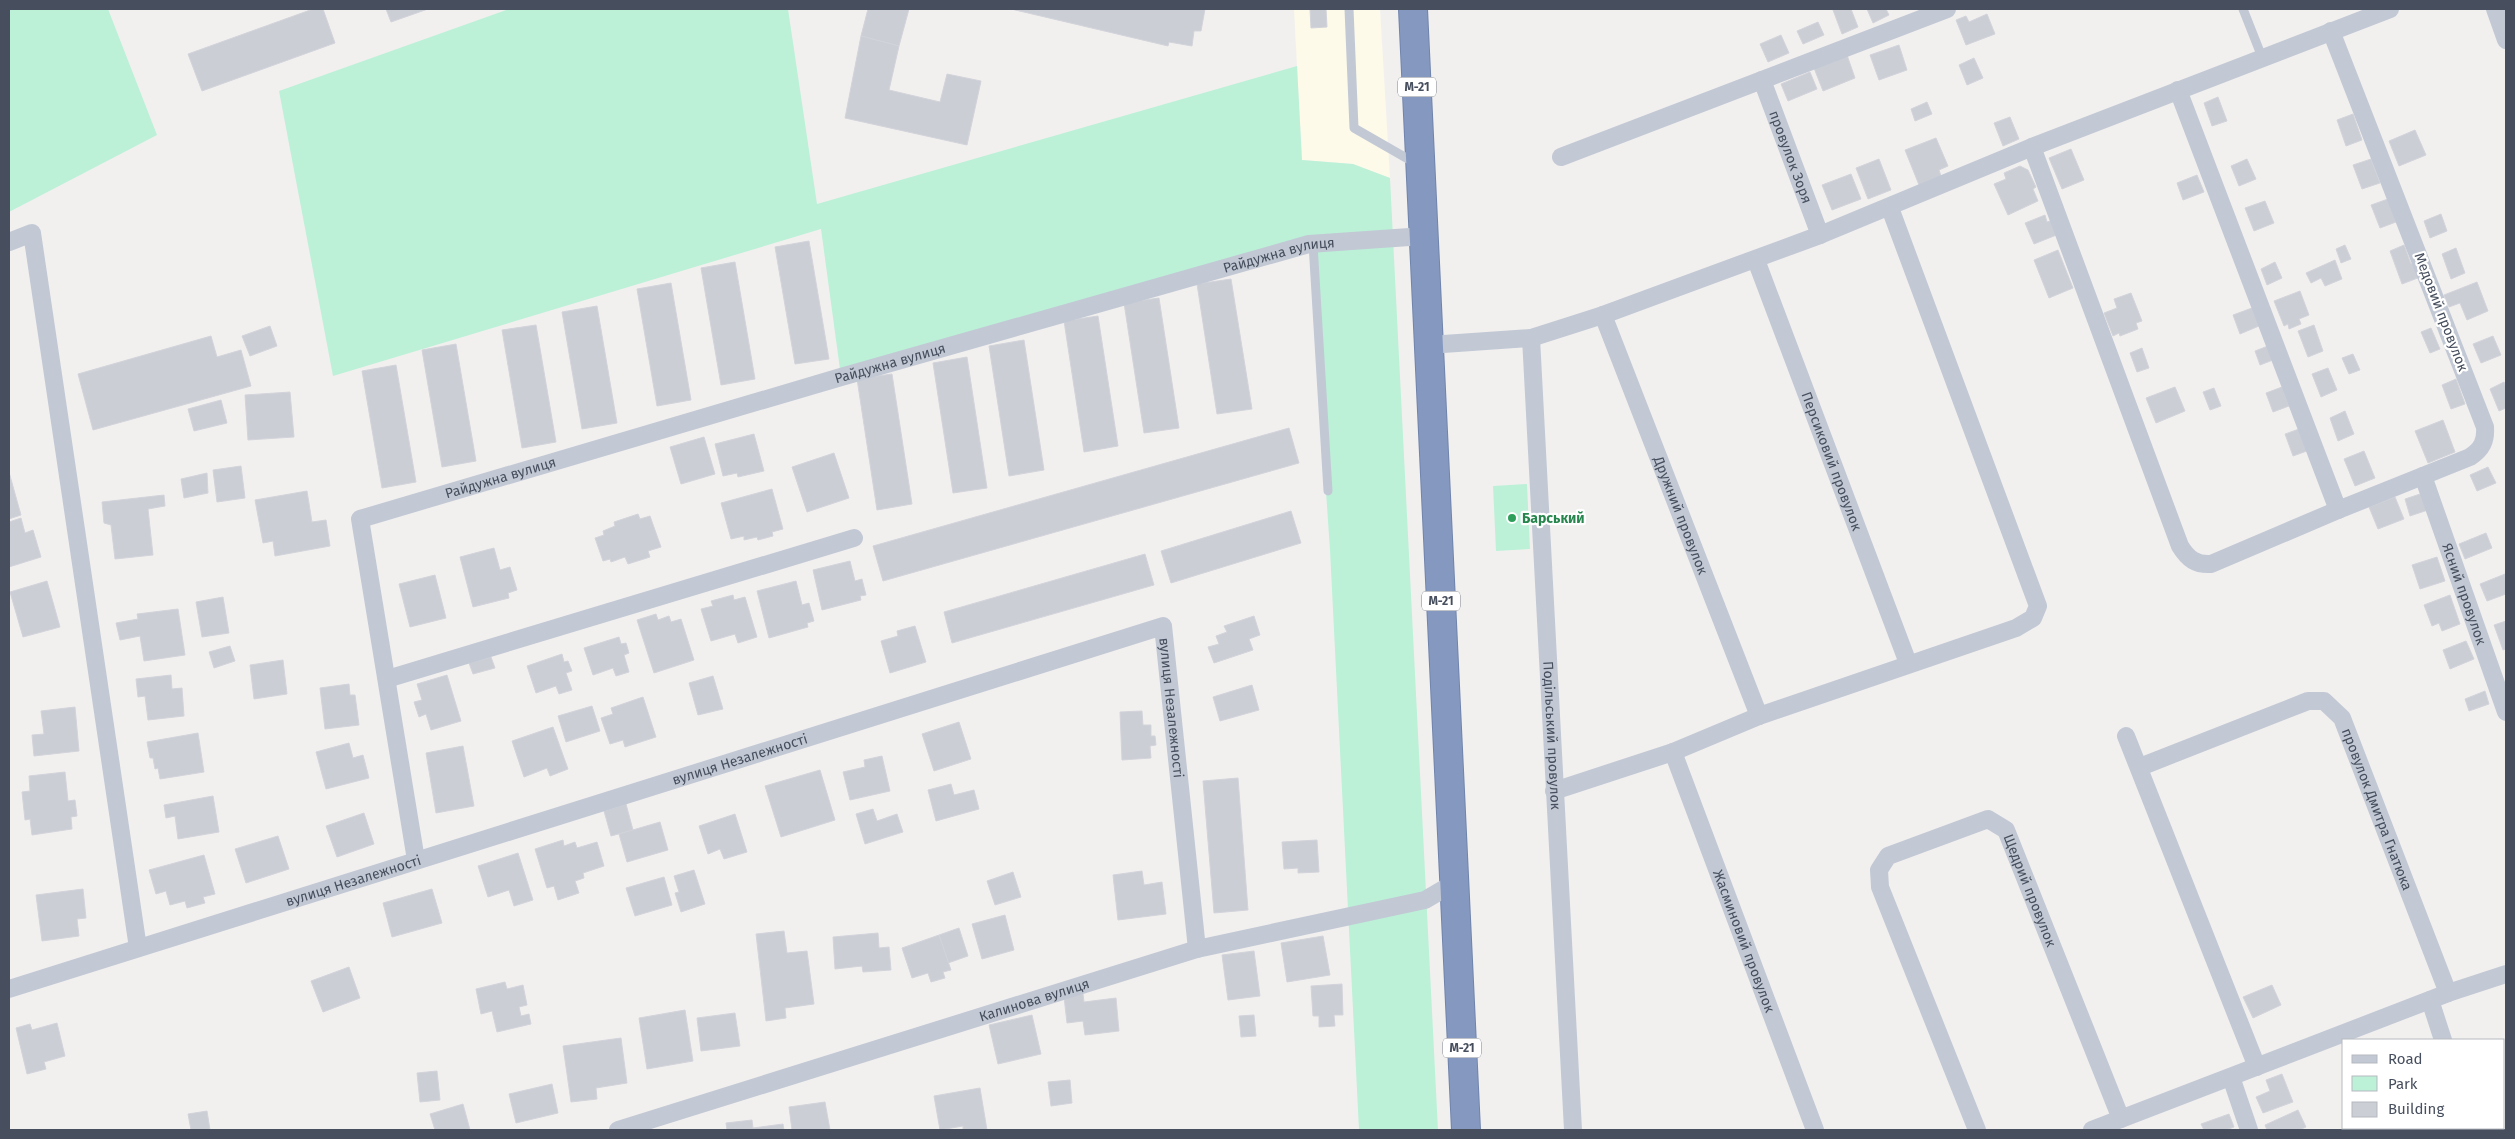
<svg xmlns="http://www.w3.org/2000/svg" width="2515" height="1139" font-family="'Fira Sans',sans-serif">
<rect width="100%" height="100%" fill="#f2f0ef"/>
<path fill="#fdfae9" d="M1294,9H1380L1390,178L1353,164L1302,160Z"/>
<g fill="#bcf1d8">
<path d="M9,9H108L157,135L9,212Z"/>
<path d="M509,9H788L817,204L1297,66L1302,160L1353,164L1390,178L1438,1130H1359L1330,550L1309,244L841,377L821,229L333,376L279,91Z"/>
<path d="M1527,484L1530,549L1496,551L1493,486Z"/>
</g>
<g fill="#cbced5" stroke="#d3d4db">
<path d="M313,9H323L335,43L202,91L188,54Z"/>
<path d="M386,9H428L391,22Z"/>
<path d="M868,9H909L899,46L861,36Z"/>
<path d="M1011,9H1205L1201,31H1194L1192,46L1169,42L1168,46Z"/>
<path d="M1310,9H1326L1327,27L1311,28Z"/>
<path d="M1851,9L1858,27L1842,34L1833,10Z"/>
<path d="M1867,9H1886L1889,15L1873,23Z"/>
<path d="M1987,14L1995,34L1966,45L1956,20L1966,16L1969,22Z"/>
<path d="M1818,22L1824,35L1803,44L1797,31Z"/>
<path d="M1781,35L1789,53L1768,62L1760,44Z"/>
<path d="M861,36L899,46L889,90L940,102L947,74L981,81L967,145L845,118Z"/>
<path d="M1899,45L1907,70L1879,80L1870,55Z"/>
<path d="M1847,55L1855,78L1823,91L1814,68Z"/>
<path d="M1974,58L1983,78L1967,85L1959,65Z"/>
<path d="M1810,72L1817,89L1788,101L1781,84Z"/>
<path d="M2218,97L2227,121L2212,126L2204,103Z"/>
<path d="M1927,102L1932,114L1915,121L1911,109Z"/>
<path d="M2353,114L2362,140L2346,146L2337,120Z"/>
<path d="M2010,117L2019,139L2003,146L1994,123Z"/>
<path d="M2415,130L2426,155L2399,166L2389,141Z"/>
<path d="M1936,138L1948,166L1939,170L1941,176L1919,185L1905,150Z"/>
<path d="M2071,149L2084,180L2062,189L2049,158Z"/>
<path d="M1879,159L1891,190L1868,199L1856,168Z"/>
<path d="M2247,159L2256,179L2239,186L2231,166Z"/>
<path d="M2371,159L2380,183L2362,189L2353,165Z"/>
<path d="M2020,166L2028,170L2036,187L2033,189L2038,201L2008,215L1994,184L2006,179L2004,173Z"/>
<path d="M1851,174L1861,199L1832,210L1822,185Z"/>
<path d="M2197,175L2204,192L2183,200L2177,183Z"/>
<path d="M2388,199L2396,222L2380,228L2371,205Z"/>
<path d="M2265,201L2274,223L2254,231L2245,208Z"/>
<path d="M2441,214L2447,231L2430,238L2424,221Z"/>
<path d="M2045,215L2047,222L2053,220L2059,234L2034,244L2025,223Z"/>
<path d="M809,241L829,359L795,364L775,247Z"/>
<path d="M2345,245L2351,259L2341,263L2336,249Z"/>
<path d="M2404,245L2411,264L2418,261L2423,276L2402,284L2390,251Z"/>
<path d="M2456,248L2465,273L2451,279L2442,254Z"/>
<path d="M2058,250L2073,288L2049,298L2034,260Z"/>
<path d="M2335,260L2342,279L2325,286L2321,278L2311,283L2306,273Z"/>
<path d="M735,262L755,379L721,385L701,268Z"/>
<path d="M2275,262L2282,278L2267,285L2261,269Z"/>
<path d="M1231,279L1252,409L1217,414L1197,284Z"/>
<path d="M2477,282L2488,311L2467,320L2460,303L2449,307L2444,295Z"/>
<path d="M671,283L691,400L657,406L637,289Z"/>
<path d="M2300,291L2309,315L2299,319L2301,324L2289,329L2288,324L2284,326L2274,301Z"/>
<path d="M2131,293L2142,321L2136,323L2138,329L2120,336L2119,333L2113,336L2104,313L2117,308L2114,299Z"/>
<path d="M1159,298L1179,428L1144,433L1124,303Z"/>
<path d="M597,306L617,423L582,429L562,312Z"/>
<path d="M2252,308L2259,326L2240,334L2233,315Z"/>
<path d="M1098,316L1118,446L1084,452L1064,321Z"/>
<path d="M536,325L556,442L522,448L502,330Z"/>
<path d="M2314,325L2323,351L2308,357L2298,331Z"/>
<path d="M270,326L277,346L250,356L242,336Z"/>
<path d="M2431,328L2440,349L2430,353L2421,332Z"/>
<path d="M211,336L217,357L241,350L251,386L93,430L78,374Z"/>
<path d="M2493,336L2501,355L2481,363L2473,344Z"/>
<path d="M1024,340L1044,470L1009,476L989,346Z"/>
<path d="M456,344L476,461L442,467L422,350Z"/>
<path d="M2268,346L2273,360L2260,365L2255,351Z"/>
<path d="M2142,348L2149,368L2137,372L2130,353Z"/>
<path d="M2353,354L2360,370L2349,374L2342,358Z"/>
<path d="M967,357L987,488L953,493L933,363Z"/>
<path d="M396,365L416,482L382,488L362,371Z"/>
<path d="M2328,368L2337,390L2321,397L2312,374Z"/>
<path d="M892,374L912,504L877,510L857,379Z"/>
<path d="M2456,379L2465,404L2451,409L2442,385Z"/>
<path d="M2504,382L2506,388V408L2499,411L2490,389Z"/>
<path d="M2175,387L2185,411L2156,423L2146,398Z"/>
<path d="M2282,387L2289,406L2273,412L2266,393Z"/>
<path d="M2214,388L2221,406L2210,410L2203,392Z"/>
<path d="M290,392L294,437L248,440L245,395Z"/>
<path d="M221,400L227,423L194,431L188,409Z"/>
<path d="M2345,411L2354,434L2338,441L2330,418Z"/>
<path d="M2443,420L2455,452L2428,463L2415,431Z"/>
<path d="M1289,428L1299,463L883,581L873,546Z"/>
<path d="M2299,429L2307,451L2293,456L2285,434Z"/>
<path d="M754,434L764,471L738,477L737,473L723,476L715,444Z"/>
<path d="M704,437L715,474L681,484L670,447Z"/>
<path d="M2364,451L2375,478L2355,486L2344,459Z"/>
<path d="M834,453L849,498L807,512L792,467Z"/>
<path d="M241,466L245,498L217,502L213,470Z"/>
<path d="M2488,467L2496,483L2477,491L2470,475Z"/>
<path d="M9,472L21,515L9,519Z"/>
<path d="M207,473L208,493L184,498L181,479Z"/>
<path d="M772,489L783,529L772,532L773,536L758,540L757,537L744,540V536L731,539L721,503Z"/>
<path d="M307,491L312,522L326,520L330,546L275,556L273,541L263,543L255,500Z"/>
<path d="M2423,493L2428,510L2410,516L2405,499Z"/>
<path d="M164,495L165,506L148,509L153,555L115,559L111,525L104,523L102,502Z"/>
<path d="M2395,497L2404,519L2378,529L2369,507Z"/>
<path d="M1291,511L1301,543L1171,583L1161,551Z"/>
<path d="M638,514L640,519L650,516L661,547L648,551L650,557L628,564L625,557L611,562L610,559L603,561L595,538L604,535L603,531L615,526L614,522Z"/>
<path d="M21,518L25,533L33,530L41,557L9,567V522Z"/>
<path d="M2486,533L2492,548L2465,559L2459,544Z"/>
<path d="M494,548L500,570L510,567L517,590L508,593L509,598L473,607L460,557Z"/>
<path d="M1145,554L1154,585L952,643L944,612Z"/>
<path d="M2437,557L2445,581L2420,589L2412,565Z"/>
<path d="M850,561L855,581L862,579L866,595L860,596L861,600L822,610L813,570Z"/>
<path d="M2505,574L2506,594L2487,601L2480,584Z"/>
<path d="M435,575L446,618L410,627L399,584Z"/>
<path d="M47,581L60,627L23,637L10,592Z"/>
<path d="M796,581L802,605L809,603L814,621L807,623L808,627L769,638L757,591Z"/>
<path d="M733,595L734,600L745,597L757,637L738,643L735,634L711,641L701,609L713,606L711,601Z"/>
<path d="M2450,595L2460,624L2442,631L2439,623L2432,626L2424,605Z"/>
<path d="M223,597L229,633L202,637L196,602Z"/>
<path d="M178,609L185,655L144,661L140,636L120,640L116,623L138,619L137,614Z"/>
<path d="M656,614L658,620L669,616L671,622L681,619L694,660L654,673L637,620Z"/>
<path d="M1254,616L1260,635L1249,639L1253,650L1214,663L1208,647L1219,644L1216,636L1227,632L1224,626Z"/>
<path d="M2506,621V649L2503,650L2494,625Z"/>
<path d="M915,626L926,662L890,673L881,641L898,636L897,631Z"/>
<path d="M619,637L621,644L626,643L629,653L624,655L629,672L616,676L613,668L593,675L584,648Z"/>
<path d="M2466,641L2474,659L2450,669L2443,650Z"/>
<path d="M230,646L235,661L214,668L209,652Z"/>
<path d="M562,654L564,662L568,661L572,671L566,673L572,690L559,694L556,686L536,693L527,666Z"/>
<path d="M491,657L495,668L473,674L469,663Z"/>
<path d="M283,660L287,694L254,699L250,665Z"/>
<path d="M171,675L172,689L182,688L184,716L148,720L145,696L138,697L136,679Z"/>
<path d="M447,675L461,721L431,730L426,714L419,717L414,702L422,700L417,684Z"/>
<path d="M713,676L723,709L698,715L689,683Z"/>
<path d="M349,684L350,695H355L359,725L325,729L320,688Z"/>
<path d="M1252,685L1259,710L1220,721L1213,697Z"/>
<path d="M2485,691L2489,704L2469,711L2465,699Z"/>
<path d="M643,697L656,737L625,747L623,740L610,744L601,718L613,714L611,708Z"/>
<path d="M592,706L600,731L566,742L558,716Z"/>
<path d="M75,707L79,751L34,756L32,735L44,734L41,711Z"/>
<path d="M1142,711L1143,725H1151V736H1155L1156,745L1150,746L1151,758L1122,760L1120,712Z"/>
<path d="M959,722L971,759L934,771L922,734Z"/>
<path d="M553,727L568,769L550,776L547,768L524,777L512,741Z"/>
<path d="M198,733L204,772L160,779L158,768L155,769L153,758H150L147,742Z"/>
<path d="M349,743L353,758L363,755L369,778L326,789L316,752Z"/>
<path d="M463,746L474,806L436,813L426,753Z"/>
<path d="M882,756L890,791L850,800L843,772L865,767L864,760Z"/>
<path d="M820,770L835,820L781,837L765,786Z"/>
<path d="M65,772L68,801L75,800L77,816L71,817L72,829L32,835L30,819L25,820L22,792L30,791L29,776Z"/>
<path d="M1238,778L1248,910L1214,913L1203,781Z"/>
<path d="M951,784L954,795L974,790L979,809L936,821L928,790Z"/>
<path d="M213,796L219,832L178,839L175,816L166,818L164,805Z"/>
<path d="M626,804L633,830L611,836L604,811Z"/>
<path d="M873,809L877,821L897,814L903,832L865,844L856,814Z"/>
<path d="M364,813L374,844L337,857L326,826Z"/>
<path d="M735,814L747,852L724,859L720,849L708,854L699,826Z"/>
<path d="M660,822L668,850L627,862L619,834Z"/>
<path d="M278,836L289,869L246,883L235,849Z"/>
<path d="M563,840L564,846L575,842L577,848L597,842L604,866L583,873L584,878L575,881L579,893L558,900L554,886L547,888L535,849Z"/>
<path d="M1317,840L1319,872L1298,873V868L1284,869L1282,842Z"/>
<path d="M518,853L533,900L514,906L509,890L488,897L478,866Z"/>
<path d="M204,855L215,894L203,897L205,903L187,908L185,901L170,905L166,891L156,894L149,870Z"/>
<path d="M694,870L705,904L681,912L675,893L679,892L674,876Z"/>
<path d="M1142,871L1144,885L1162,882L1166,914L1118,920L1113,875Z"/>
<path d="M1013,872L1021,897L995,905L987,881Z"/>
<path d="M664,877L672,905L635,916L626,888Z"/>
<path d="M83,889L86,918L77,919L79,936L42,941L36,895Z"/>
<path d="M432,889L442,923L392,937L383,903Z"/>
<path d="M1005,915L1014,950L982,959L972,924Z"/>
<path d="M959,928L968,956L948,963L939,935Z"/>
<path d="M784,931L787,953L807,951L814,1004L785,1008L786,1018L766,1021L756,934Z"/>
<path d="M878,933L879,948L889,947L891,970L863,972L862,966L835,969L833,937Z"/>
<path d="M939,935L951,970L943,972L945,978L931,982L928,973L912,978L902,948Z"/>
<path d="M1323,936L1330,975L1287,982L1281,943Z"/>
<path d="M1254,951L1260,996L1228,1000L1222,955Z"/>
<path d="M349,967L360,998L323,1012L311,981Z"/>
<path d="M505,982L507,989L523,985L527,1005L519,1007L521,1016L529,1014L531,1024L497,1032L492,1011L481,1014L476,989Z"/>
<path d="M1342,984L1343,1015H1334L1335,1026L1319,1027V1016H1313L1311,986Z"/>
<path d="M2272,985L2281,1005L2253,1018L2243,997Z"/>
<path d="M1083,994L1084,1002L1116,998L1119,1031L1085,1035L1083,1021L1067,1023L1064,997Z"/>
<path d="M685,1010L693,1061L647,1069L639,1018Z"/>
<path d="M735,1013L740,1046L701,1051L697,1018Z"/>
<path d="M1032,1015L1041,1054L998,1064L989,1025Z"/>
<path d="M1254,1015L1256,1036L1241,1037L1239,1016Z"/>
<path d="M57,1023L65,1056L44,1062L46,1069L27,1074L16,1028L30,1024L32,1030Z"/>
<path d="M621,1038L627,1083L596,1088L597,1099L571,1102L563,1046Z"/>
<path d="M437,1071L440,1100L420,1102L417,1073Z"/>
<path d="M2282,1074L2293,1102L2263,1113L2256,1097L2270,1091L2266,1080Z"/>
<path d="M1070,1080L1072,1103L1051,1106L1048,1082Z"/>
<path d="M552,1084L558,1113L516,1123L509,1094Z"/>
<path d="M980,1088L987,1130H963V1126L940,1130L934,1096Z"/>
<path d="M825,1102L830,1130H792L789,1107Z"/>
<path d="M463,1104L470,1130H435L430,1114Z"/>
<path d="M2298,1110L2306,1127L2299,1130H2267L2265,1125Z"/>
<path d="M207,1111L210,1130H191L188,1114Z"/>
<path d="M2229,1114L2234,1127L2226,1130H2204L2201,1124Z"/>
<path d="M752,1120L753,1128L783,1124L784,1130H727L726,1123Z"/>
</g>
<g fill="none" stroke-linecap="round" stroke-linejoin="round">
<defs>
<path id="highway" d="M1413,9L1466,1130"/>
</defs>
<use href="#highway" stroke="#7084ac" stroke-width="30"/>
<g stroke="#c2c9d5" stroke-width="9">
<path d="M1349,9L1354,128L1415,163"/>
<path d="M2243,9L2262,57"/>
<path d="M1313,244L1328,491"/>
</g>
<g stroke="#c2c9d5" stroke-width="18">
<path d="M2495,9L2506,40"/>
<path id="s1" d="M1762,80L1820,235"/>
<path d="M2178,90L2338,510"/>
<path d="M2032,147L2180,546C2188,559 2196,565 2211,564L2338,510L2470,457C2482,449 2486,441 2485,427L2331,31"/>
<path d="M1561,157L1947,9"/>
<path d="M9,242L32,233L138,948"/>
<path id="s2" d="M1756,260L1908,663"/>
<path id="s3" d="M1603,315L1759,716"/>
<path id="s4" d="M1531,338L1573,1130"/>
<path d="M1429,345L1531,338L1603,315L1820,235L2032,147L2390,9"/>
<path id="s5" d="M2423,476L2506,712"/>
<path d="M387,679L854,538"/>
<path d="M2126,736L2257,1067"/>
<path id="s6" d="M1673,752L1815,1130"/>
<path id="s7" d="M2140,767L2308,701H2324L2342,718L2448,993"/>
<path d="M1554,791L1673,752L1759,716L2016,628L2033,618L2038,606L1890,208"/>
<path id="s8" d="M416,860L360,519L841,377L1309,244L1424,236"/>
<path id="s9" d="M9,989L1163,626L1197,949"/>
<path d="M2430,1000L2443,1040"/>
<path d="M2231,1077L2249,1130"/>
<path d="M2473,1128L2474,1130"/>
<path id="s10" d="M618,1130L1197,949L1425,900L1454,883"/>
<path id="s11" d="M1977,1130L1880,887L1879,870L1888,856L1988,819L2006,830L2121,1119"/>
<path d="M2092,1130L2448,993L2506,974"/>
</g>
<use href="#highway" stroke="#8599c0" stroke-width="28"/>
</g>
<circle fill="#2e9e5b" stroke="#fff" stroke-width="2" cx="1512" cy="518" r="5"/>
<g text-anchor="middle" dominant-baseline="central" stroke-width="4.5" stroke-linejoin="round" paint-order="stroke">
<g fill="#fff" stroke="#7e848e" stroke-width="1">
<rect x="1398" y="77.5" width="38" height="19" rx="4"/>
<rect x="1422" y="591.5" width="38" height="19" rx="4"/>
<rect x="1443" y="1038.5" width="38" height="19" rx="4"/>
</g>
<g font-size="12" font-weight="bold" fill="#474f5e">
<text x="1417" y="87">М-21</text>
<text x="1441" y="601">М-21</text>
<text x="1462" y="1048">М-21</text>
</g>
<g font-size="14" fill="#474f5e" stroke="#fff">
<text stroke="none"><textPath href="#s1" startOffset="82">провулок Зоря</textPath></text>
<text stroke="none"><textPath href="#s8" startOffset="1302">Райдужна вулиця</textPath></text>
<text transform="translate(2441 312) rotate(69)">Медовий провулок</text>
<text stroke="none"><textPath href="#s8" startOffset="898">Райдужна вулиця</textPath></text>
<text stroke="none"><textPath href="#s2" startOffset="215">Персиковий провулок</textPath></text>
<text stroke="none"><textPath href="#s8" startOffset="492">Райдужна вулиця</textPath></text>
<text stroke="none"><textPath href="#s3" startOffset="215">Дружний провулок</textPath></text>
<text stroke="none"><textPath href="#s5" startOffset="125">Ясний провулок</textPath></text>
<text stroke="none"><textPath href="#s9" startOffset="1292">вулиця Незалежності</textPath></text>
<text stroke="none"><textPath href="#s4" startOffset="398">Подільський провулок</textPath></text>
<text stroke="none"><textPath href="#s9" startOffset="766">вулиця Незалежності</textPath></text>
<text stroke="none"><textPath href="#s7" startOffset="319">провулок Дмитра Гнатюка</textPath></text>
<text stroke="none"><textPath href="#s9" startOffset="361">вулиця Незалежності</textPath></text>
<text stroke="none"><textPath href="#s11" startOffset="488">Щедрий провулок</textPath></text>
<text stroke="none"><textPath href="#s6" startOffset="202">Жасминовий провулок</textPath></text>
<text stroke="none"><textPath href="#s10" startOffset="436">Калинова вулиця</textPath></text>
</g>
<g font-size="14" font-weight="bold" fill="#27864d" stroke="#fff" text-anchor="start">
<text x="1522" y="518">Барський</text>
</g>
</g>
<rect width="2515" height="1139" fill="none" stroke="#474f5e" stroke-width="20"/>
<rect x="2342" y="1039" width="162" height="90" fill="#ffffff" stroke="#b5b9bf"/>
<rect x="2352" y="1055" width="25" height="8" fill="#c2c9d5" stroke="#b5b9bf"/>
<text x="2388" y="1064" font-size="15" fill="#474f5e">Road</text>
<rect x="2352" y="1076" width="25" height="15" fill="#bcf1d8" stroke="#b5b9bf"/>
<text x="2388" y="1089" font-size="15" fill="#474f5e">Park</text>
<rect x="2352" y="1102" width="25" height="15" fill="#cbced5" stroke="#b5b9bf"/>
<text x="2388" y="1114" font-size="15" fill="#474f5e">Building</text>
</svg>
